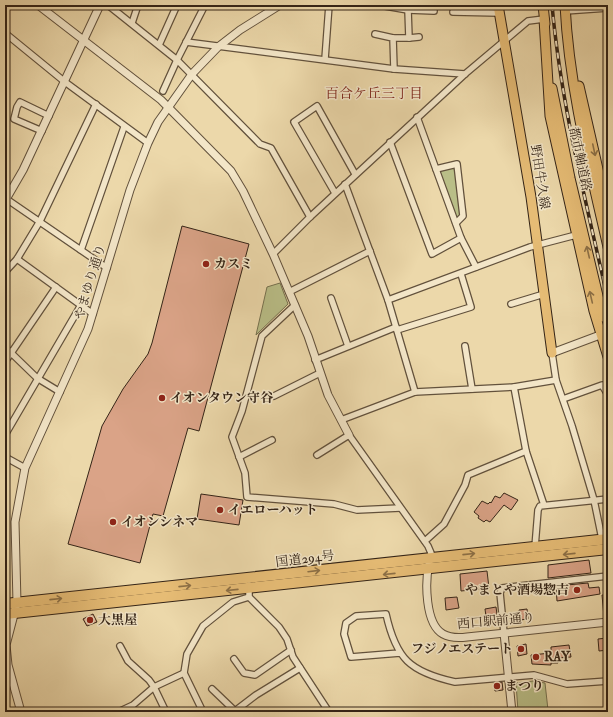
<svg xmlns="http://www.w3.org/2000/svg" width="613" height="717" font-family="'IM FELL Double Pica','Noto Serif JP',serif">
<rect width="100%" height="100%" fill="#ecd8aa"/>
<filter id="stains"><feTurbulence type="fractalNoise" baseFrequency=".005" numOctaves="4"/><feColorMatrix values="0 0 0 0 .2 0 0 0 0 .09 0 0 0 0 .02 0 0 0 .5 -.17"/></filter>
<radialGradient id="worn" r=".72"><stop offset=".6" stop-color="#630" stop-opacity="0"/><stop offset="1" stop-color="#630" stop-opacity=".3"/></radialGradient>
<g fill="#b9be87" stroke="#76714f">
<path d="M457,164L463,216L456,223L436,169Z"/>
<path d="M280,283L288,304L256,335L267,287Z"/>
<path d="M533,681L545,683L548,710L518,711L516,683Z"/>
</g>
<g fill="#daa387" stroke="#342417">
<path d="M182,226L249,244L199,431L188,428L163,516L153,514L140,563L68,544L102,426L123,389L148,354L152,343Z"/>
<path d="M504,493L518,500L511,510L504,505L490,522L486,520L484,522L478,518L479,516L474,512L482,501L488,504L490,502L491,503L495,496L500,498Z"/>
<path d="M201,494L243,500L239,525L197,519Z"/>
<path d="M589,560L591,573L548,578V565Z"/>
<path d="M487,571L489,588L461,591L460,574Z"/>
<path d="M588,583L589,588L599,587L600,594L557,601L556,586Z"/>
<path d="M602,595H608V617H604Z"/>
<path d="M457,597L459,608L446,610L445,598Z"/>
<path d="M496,607L498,622L487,624L485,609Z"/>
<path d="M527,609L528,619L520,620L519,610Z"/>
<path d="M93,614L97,622L87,626L83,619Z"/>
<path d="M607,638L608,650L599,651L598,639Z"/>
<path d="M526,644L527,654L518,656L517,646Z"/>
<path d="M569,645L571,657L557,658L558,663H551V665L532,664L531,655L551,653V647Z"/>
<path d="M502,682L503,690L495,691L494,683Z"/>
</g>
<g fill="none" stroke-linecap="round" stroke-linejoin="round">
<path stroke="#c7b48d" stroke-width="9" stroke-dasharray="9 4.5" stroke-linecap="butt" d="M603,317L608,341"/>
<defs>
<g id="minor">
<path d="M108,5L177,60L260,144L271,148L310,217"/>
<path d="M379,5L408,10L434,11"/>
<path d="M565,11L608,8"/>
<path d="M453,12L499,13"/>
<path d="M132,23L138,5"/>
<path d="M5,33L65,82L148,143"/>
<path d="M375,34L393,38L394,69"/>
<path d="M393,38H409L408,10"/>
<path d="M409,38L419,37"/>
<path d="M186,42L394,69L465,74"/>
<path d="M159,45L177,5"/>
<path d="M325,59L329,5"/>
<path d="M163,91L177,60L205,5"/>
<path d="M417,117L461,238L476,267"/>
<path d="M42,131L14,119L17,107L20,102L49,116"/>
<path d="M390,142L432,254L461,238"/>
<path d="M436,169L457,164L463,216L456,223"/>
<path d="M345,184L388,300L415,392"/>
<path d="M335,193L294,122L317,106L355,174"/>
<path d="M5,198L107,268"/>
<path d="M81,250L124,127"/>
<path d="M273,254L310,217L465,74L528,21L544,19"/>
<path d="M17,259L93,314"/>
<path d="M5,272L17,259L40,221L96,104"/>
<path d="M289,292L370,251"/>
<path d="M331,298L348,346"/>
<path d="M388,300L530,247L576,235"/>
<path d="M511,304L544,294"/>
<path d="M295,305L262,336L242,411L232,437L245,473L247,497L334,504L357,510L400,508"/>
<path d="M397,330L471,307L461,274"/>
<path d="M465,346L472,389"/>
<path d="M5,347L37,378L60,392"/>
<path d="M552,353L556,380L572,426L594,500L601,534"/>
<path d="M315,360L396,327"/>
<path d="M5,362L56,287"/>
<path d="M514,387L526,451L544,505"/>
<path d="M274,396L320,373"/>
<path d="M563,399L602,385L608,395"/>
<path d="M341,420L415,392L514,387L556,380"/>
<path d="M5,435L81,305"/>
<path d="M317,455L349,435L428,546L431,553L430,558"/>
<path d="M5,457L25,468"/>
<path d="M239,457L272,440"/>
<path d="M425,541L444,524L465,485L468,475L526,451"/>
<path d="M535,547L538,510L540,506L608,499"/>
<path d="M249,585V597L279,627L287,639L293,657L327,709"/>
<path d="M504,633L500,593L502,588L608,576"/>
<path d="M120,646L128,661L149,680L154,687L166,712"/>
<path d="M400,653L351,657L344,634L346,623L356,616L386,614C396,659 410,672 455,682L534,675L567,684L608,681"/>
<path d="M234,659L244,673L255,675L291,650"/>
<path d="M212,689L235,711L256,695L300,668"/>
<path d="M118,712L133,705L154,687L184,673"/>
<path d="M203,712L184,673L187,654L203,626L233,602L249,597"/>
</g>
<g id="tertiary">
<path d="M38,5L161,100L231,171L243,191L273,254L308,336L328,395L349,435"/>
<path d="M5,201L23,170L100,5"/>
<path d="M552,353L608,332"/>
<path d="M429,564C425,582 425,624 443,634C450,638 459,638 467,637L608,622"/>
<path d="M504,633L512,712"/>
<path d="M21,712L8,665L6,645L17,603L15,522L25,468L88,329L130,190L148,143L158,122L192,74L218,47L240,30L280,5"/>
</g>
<g id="primary">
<path d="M498,5L531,197L552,353"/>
<path d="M543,5L545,24"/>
<path d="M565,5C569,87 590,168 608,247"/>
<path d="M544,19L550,116L594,311L608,357"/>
<path d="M579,86L608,213"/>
<path d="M552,88L570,178L603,317"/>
</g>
<g id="trunk">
<path d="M5,604L608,539"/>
<path d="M5,614L608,549"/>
</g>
</defs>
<use href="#minor" stroke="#62513c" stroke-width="8"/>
<use href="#tertiary" stroke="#62513c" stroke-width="9"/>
<use href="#primary" stroke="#342417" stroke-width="11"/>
<use href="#trunk" stroke="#342417" stroke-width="12"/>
<use href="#minor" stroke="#f3e6c8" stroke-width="5.5"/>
<use href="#tertiary" stroke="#f3e6c8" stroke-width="7"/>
<use href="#primary" stroke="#e6bc75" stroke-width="9"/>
<use href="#trunk" stroke="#e6bc75" stroke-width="10"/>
<defs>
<g id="rail">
<path d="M552,5C561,105 586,202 608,300"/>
<path d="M572,712L608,710"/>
</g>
</defs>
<use href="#rail" stroke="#342417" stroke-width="3.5"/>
<use href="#rail" stroke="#f3e6c8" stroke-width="2" stroke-dasharray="6" stroke-linecap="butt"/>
</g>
<defs><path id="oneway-shaft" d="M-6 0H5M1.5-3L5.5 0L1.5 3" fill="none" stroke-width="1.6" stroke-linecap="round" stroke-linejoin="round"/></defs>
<g stroke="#8d7046">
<use href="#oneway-shaft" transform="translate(594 150) rotate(78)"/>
<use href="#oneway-shaft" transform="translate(588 252) rotate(-103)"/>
<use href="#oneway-shaft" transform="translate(591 297) rotate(-103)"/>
<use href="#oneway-shaft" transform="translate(469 554) rotate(-6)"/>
<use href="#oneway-shaft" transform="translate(569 554) rotate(174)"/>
<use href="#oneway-shaft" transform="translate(314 571) rotate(-7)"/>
<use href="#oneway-shaft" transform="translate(389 574) rotate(174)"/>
<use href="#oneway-shaft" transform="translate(185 586) rotate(-6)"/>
<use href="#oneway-shaft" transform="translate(232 590) rotate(174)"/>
<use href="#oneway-shaft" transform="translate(56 599) rotate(-6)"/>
</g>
<g fill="#8f2418" stroke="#f3e6c8" stroke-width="1.5">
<circle cx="206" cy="264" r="4"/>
<circle cx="162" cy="398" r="4"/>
<circle cx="220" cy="510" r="4"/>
<circle cx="113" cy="522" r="4"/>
<circle cx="577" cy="590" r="4"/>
<circle cx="90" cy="620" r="4"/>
<circle cx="521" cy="649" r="4"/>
<circle cx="536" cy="657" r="4"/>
<circle cx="497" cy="686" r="4"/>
</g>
<g text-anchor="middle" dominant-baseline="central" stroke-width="3" stroke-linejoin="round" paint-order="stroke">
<g font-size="13" fill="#342417" stroke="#f3e6c8">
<text transform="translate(580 159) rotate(78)">都市軸道路</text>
<text transform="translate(540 177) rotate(81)">野田牛久線</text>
<text transform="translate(90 282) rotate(-73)">やまゆり通り</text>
<text transform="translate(305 559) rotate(-7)">国道294号</text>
<text transform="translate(496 621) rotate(-5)">西口駅前通り</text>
</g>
<g font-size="13" font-weight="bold" fill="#342417" stroke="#f3e6c8" text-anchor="start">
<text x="214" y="264">カスミ</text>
<text x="170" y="398">イオンタウン守谷</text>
<text x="228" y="510">イエローハット</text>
<text x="121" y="522">イオンシネマ</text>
<text x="569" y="590" text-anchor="end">やまとや酒場惣吉</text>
<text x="98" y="620">大黒屋</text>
<text x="513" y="649" text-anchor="end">フジノエステート</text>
<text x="544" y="657">RAY</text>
<text x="505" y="686">まつり</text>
</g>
<g font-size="14" fill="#7a1f14" stroke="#f3e6c8">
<text x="374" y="93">百合ケ丘三丁目</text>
</g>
</g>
<rect width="613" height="717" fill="none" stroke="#ecd8aa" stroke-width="20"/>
<rect x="6" y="6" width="601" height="705" fill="none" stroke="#342417" stroke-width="2"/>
<rect x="10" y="10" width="593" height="697" fill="none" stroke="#342417"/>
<rect width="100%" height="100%" filter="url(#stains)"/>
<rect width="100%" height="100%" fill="url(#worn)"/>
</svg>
